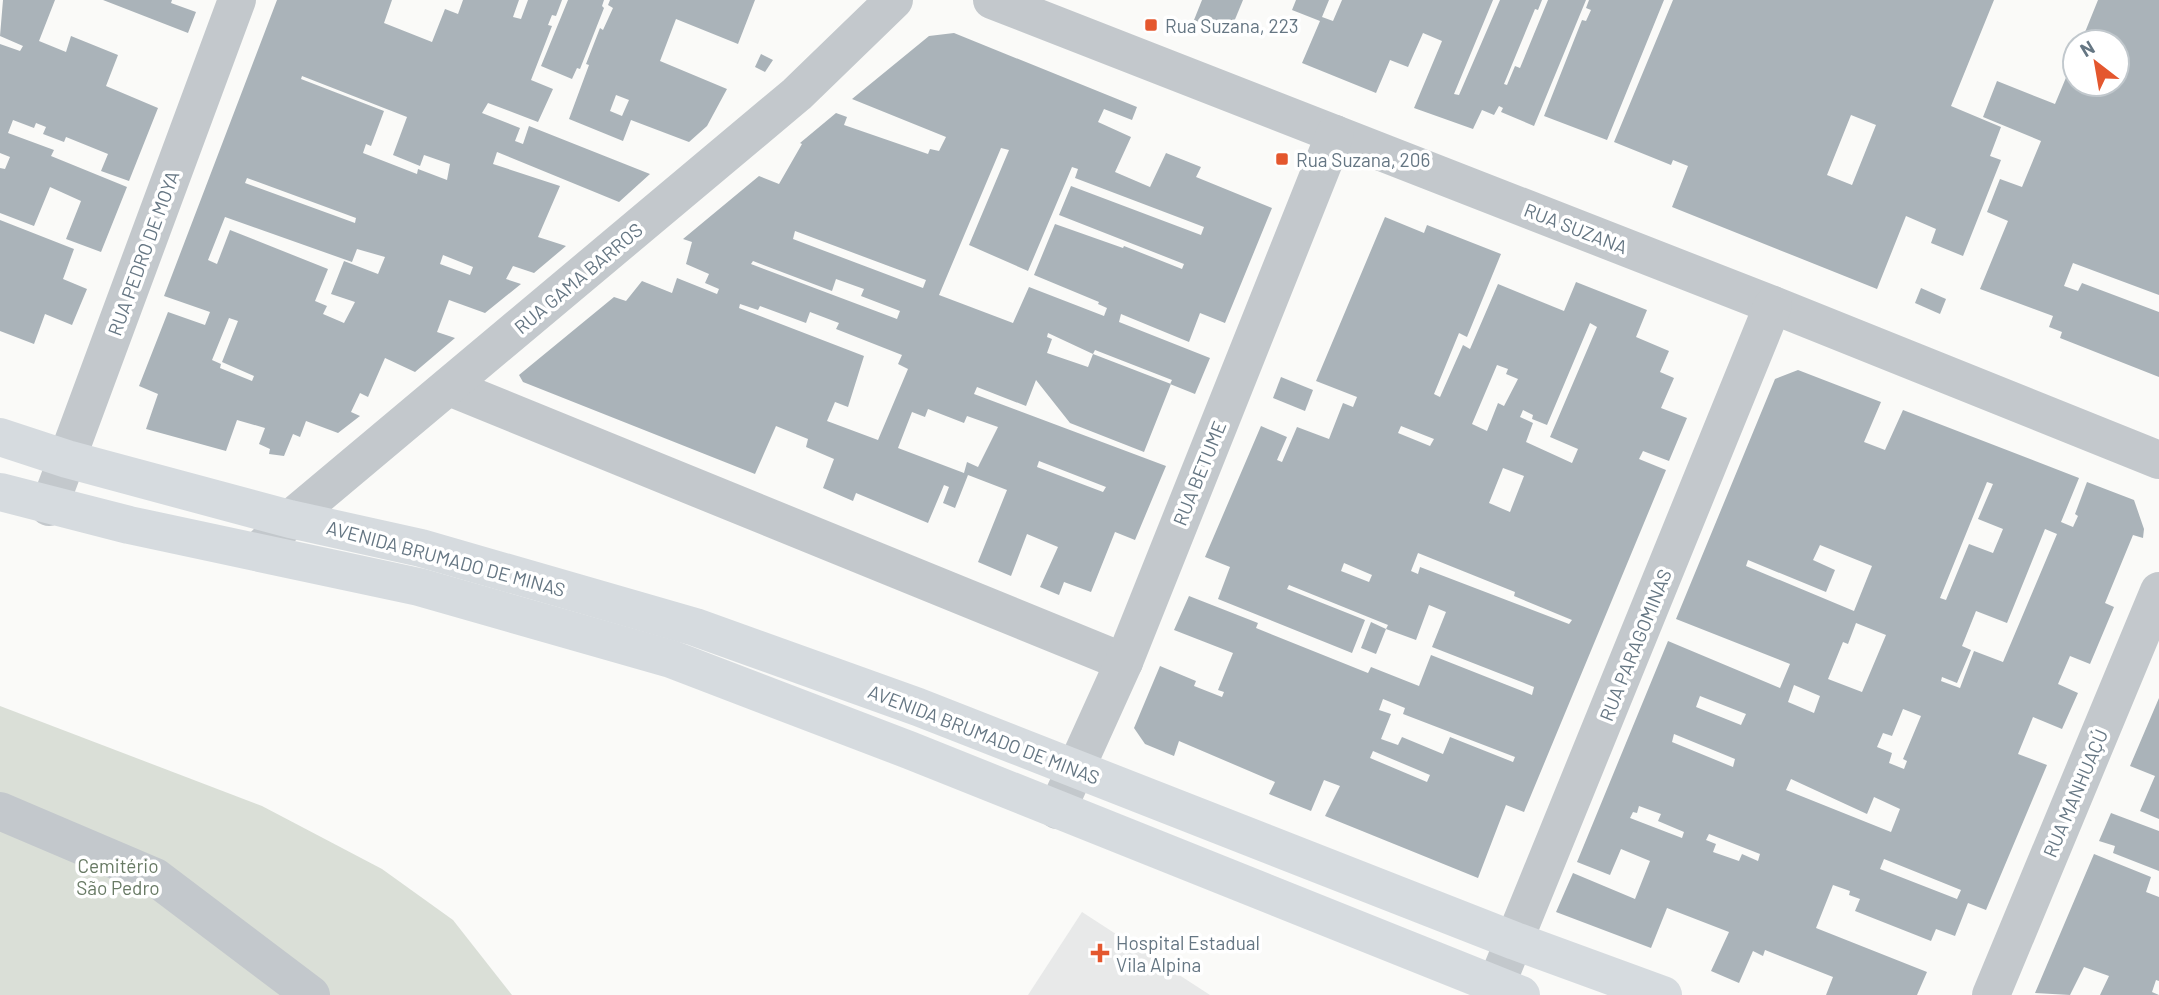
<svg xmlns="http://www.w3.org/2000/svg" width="2159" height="995" font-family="Barlow,sans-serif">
<rect width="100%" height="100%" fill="#fafaf8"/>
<path fill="#e8e9e9" d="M1082,912L1210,995H1028Z"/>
<path fill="#dadfd7" d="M0,706L262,806L382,869L453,920L512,995H0Z"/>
<g fill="#aab3b9" fill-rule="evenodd">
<path d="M3,0H55L39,41L66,52L71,36L118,55L106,86L158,108L129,181L101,171L108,154L66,137L64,142L43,134L46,127L36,123L34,128L13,120L8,133L54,150L51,156L127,187L101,252L66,239L81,201L50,187L34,226L0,213V168L5,169L10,157L0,153V44L20,51L23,46L0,36Z"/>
<path d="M103,0H172L171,3L196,12L188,33Z"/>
<path d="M277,0H392L384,23L432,42L445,9L458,14L463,0H519L513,17L521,19L528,0H562L556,16L552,15L548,25L552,26L531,80L553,89L538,122L488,103L482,113L520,128L515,141L523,144L529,126L650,174L619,202L497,152L493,164L560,186L538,237L566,246L534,273L513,266L506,279L521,284L485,313L449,300L437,332L455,338L415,372L385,358L368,397L360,393L351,412L360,416L338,433L306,421L300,437L293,434L284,456L269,454L270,449L259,444L265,428L237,420L226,451L146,429L158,394L139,386L168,312L205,325L210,312L164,296ZM302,76L407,117L393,155L420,166L424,155L450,164L447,180L418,169L417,174L363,153L366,144L371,146L384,111L301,79ZM247,178L356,218L355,223L245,183ZM225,217L352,262L357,249L385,257L378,274L344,261L331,294L355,302L344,323L323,314L327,306L315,301L328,269L230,230L217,264L208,260ZM443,255L473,267L470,275L440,264ZM229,318L238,321L222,362L254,376L252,381L220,368L221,364L212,360Z"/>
<path d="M568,0H604L602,6L604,8L580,69L577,68L572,79L541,66Z"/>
<path d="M610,0H755L738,44L676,19L660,61L727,89L707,126L689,142L631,120L623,141L569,119L589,65L586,64L600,28L603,30L613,8L608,5ZM616,95L629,100L622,116L610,111Z"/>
<path d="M1202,0H1243L1229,34L1194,20Z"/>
<path d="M1296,0H1329L1322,17L1333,21L1342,0H1493L1454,94L1459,95L1500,0H1542L1538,10L1535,9L1504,84L1507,85L1515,66L1520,68L1548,0H1586L1534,126L1501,112L1503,108L1499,106L1494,115L1482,110L1473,129L1414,108L1442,41L1423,33L1408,67L1390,60L1376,93L1302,63L1320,21L1292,10Z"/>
<path d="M1589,0H1664L1607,140L1544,116L1582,20L1586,21L1591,10L1586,8Z"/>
<path d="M1673,0H1994L1951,106L2001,127L1990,156L2001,160L1963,256L1931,243L1936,229L1906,216L1877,289L1672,207L1688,166L1673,160L1671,165L1614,142ZM1851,115L1876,125L1852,185L1827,175Z"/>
<path d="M2098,0H2159V295L2073,263L2064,286L2078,291L2082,283L2159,312V377L2060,338L2062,332L2049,327L2053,316L1980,289L2008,221L1987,212L2000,179L2022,187L2041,141L1983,117L1997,81L2055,104L2075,56V84H2117V42H2081Z"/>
<path d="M954,33L1137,107L1132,120L1104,109L1098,122L1131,137L1115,172L1150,187L1166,153L1201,167L1196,177L1272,208L1225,323L1200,313L1189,342L1121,314L1119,322L1210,358L1195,394L1170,384L1172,380L1095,350L1093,354L1048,333L1047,337L1052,339L1047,353L1088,367L1093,354L1171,384L1144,452L1070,423L1036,380L1026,406L977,387L974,394L1166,466L1135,540L1115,532L1091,592L1064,582L1059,595L1040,587L1058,547L1027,534L1011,576L978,562L1007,490L968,475L955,508L943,503L949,487L944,485L928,523L856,493L853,501L823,488L834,459L806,447L808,439L776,426L755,474L523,382L519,375L614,297L626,301L642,281L672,293L677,278L717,294L719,289L705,283L709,274L686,264L692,242L683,239L759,176L779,184L802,144L800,143L836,113L847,117L844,125L928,154L930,149L939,151L946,137L852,99L929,36ZM1001,148L1009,150L969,245L1028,271L1072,167L1078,169L1075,178L1204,227L1201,235L1071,186L1059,215L1184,264L1182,269L1124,246L1123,248L1055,224L1034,275L1099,302L1098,304L1107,308L1104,316L1029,287L1013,323L939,295ZM795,231L926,280L923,288L793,239ZM753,261L832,291L836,279L864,289L861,296L900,311L897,319L751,264ZM740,304L758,310L760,306L806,323L810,312L839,323L836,329L902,355L898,364L908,369L878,440L827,421L835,402L848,407L864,356L739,308ZM928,409L964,423L967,416L998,427L978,467L967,462L964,473L898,448L912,412L925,417ZM1039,461L1106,487L1103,492L1037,467Z"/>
<path d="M761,54L773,60L765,72L755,67Z"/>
<path d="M1385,217L1424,233L1427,225L1501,254L1467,337L1459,333L1434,394L1440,397L1463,345L1470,349L1498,284L1564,311L1576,282L1647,310L1636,337L1669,351L1660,372L1674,378L1661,408L1687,418L1669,461L1643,451L1639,459L1666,470L1524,812L1506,805L1478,878L1325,816L1340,786L1324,780L1311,811L1269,794L1275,782L1179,741L1174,756L1145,744L1134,728L1160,666L1196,681L1194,686L1222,697L1224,692L1218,690L1233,653L1174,630L1189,596L1258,623L1256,628L1368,673L1371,667L1419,686L1431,655L1532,695L1534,687L1432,647L1446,612L1429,605L1416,640L1386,629L1388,625L1289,585L1287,589L1365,620L1352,653L1218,599L1230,567L1205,557L1261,426L1287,437L1277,460L1282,462L1297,427L1329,439L1343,403L1353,407L1357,397L1316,381ZM1590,323L1597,327L1550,437L1578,449L1572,463L1526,442L1533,423L1520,417L1523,410L1533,415L1532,419L1547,425ZM1497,365L1508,369L1506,374L1518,379L1504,406L1498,403L1487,431L1472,424ZM1401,426L1434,439L1430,446L1398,433ZM1503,468L1524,476L1510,512L1489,503ZM1418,553L1515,592L1514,596L1572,620L1569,624L1420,567L1418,574L1411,571ZM1344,563L1372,575L1369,582L1341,571ZM1383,699L1405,708L1403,714L1515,757L1513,762L1450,737L1443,754L1402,737L1398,745L1381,739L1391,714L1379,710ZM1373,751L1430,775L1427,782L1370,758Z"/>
<path d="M0,220L74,249L63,279L87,289L72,325L45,314L34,344L0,331Z"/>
<path d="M1921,288L1946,299L1940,314L1915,303Z"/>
<path d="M1798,370L1881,402L1864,442L1885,450L1903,410L2079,478L2061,522L2073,527L2078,516L2075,514L2087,482L2134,500L2144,529L2143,538L2133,535L2105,603L2114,607L2090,664L2070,656L2058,684L2078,693L2062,729L2033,717L2018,754L2047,765L1986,910L1968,903L1955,936L1936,929L1931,941L1855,911L1860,899L1849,895L1850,891L1833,885L1816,928L1927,972L1917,995H1826L1833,977L1765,950L1763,956L1753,951L1739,983L1711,971L1729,932L1667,908L1651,948L1556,912L1573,873L1635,899L1650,861L1621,849L1610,875L1577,862L1668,641L1780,688L1790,664L1676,619L1775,379ZM1987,482L1993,484L1978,519L2003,529L1993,553L1969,544L1946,600L1940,598ZM2045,529L2057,534L2003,662L1974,651L1960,688L1941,681L1942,677L1957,683L1971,650L1962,646L1976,611L2007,623ZM1820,545L1872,566L1854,611L1746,566L1748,560L1826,592L1835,570L1813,560ZM1856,623L1886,635L1862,692L1828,679L1843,642L1848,644ZM1794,685L1820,696L1814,713L1788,702ZM1700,696L1746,714L1741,725L1696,707ZM1903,709L1921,716L1903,759L1907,761L1904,769L1889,763L1892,753L1877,747L1883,733L1892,736ZM1674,734L1735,759L1733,767L1672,742ZM1791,779L1867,814L1874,797L1900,809L1891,832L1786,790ZM1639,806L1661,814L1658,821L1684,832L1682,838L1630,818L1633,812L1637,813ZM1709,834L1760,854L1758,861L1742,854L1739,861L1713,852L1716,844L1706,840ZM1884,859L1961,890L1957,899L1880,869Z"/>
<path d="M1281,377L1313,390L1305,411L1273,398Z"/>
<path d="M1371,622L1386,629L1376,654L1361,648Z"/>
<path d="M2159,698V819L2140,811L2155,776L2130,766Z"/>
<path d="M2111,813L2159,831V871L2113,853L2115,846L2099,841Z"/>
<path d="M2094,854L2151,877L2146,892L2159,897V981L2156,980L2152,992L2159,995H2100L2109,976L2084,967L2070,995L2035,993Z"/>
</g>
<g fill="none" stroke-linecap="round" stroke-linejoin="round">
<g stroke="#c3c8cc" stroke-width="38">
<path d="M992,0L1773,305L2159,460"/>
<path d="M449,387L1124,662"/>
<path d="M49,507L237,0"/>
<path d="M258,552L290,519L797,94L894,0"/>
<path d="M1057,810L1124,662L1335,134"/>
<path d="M0,811L155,877L311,995"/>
<path d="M1496,985L1773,305"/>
<path d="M1991,995L2159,591"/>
</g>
<g stroke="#d6dbdf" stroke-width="38">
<path d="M0,437L67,459L290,519L421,548L695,627L918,707L1515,941L1663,995"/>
<path d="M0,492L129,525L419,587L671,659L909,750L1521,995"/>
</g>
</g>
<g fill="#e4572e" stroke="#fff" stroke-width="2.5">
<rect x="1144" y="18" width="14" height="14" rx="3.5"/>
<rect x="1275" y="152" width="14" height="14" rx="3.5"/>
<path d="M1096.5 942.5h7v7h7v7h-7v7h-7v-7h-7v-7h7z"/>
</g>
<g text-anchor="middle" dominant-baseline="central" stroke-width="7" stroke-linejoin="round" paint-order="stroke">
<g font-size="19" fill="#657683" stroke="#fff" text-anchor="start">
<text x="1165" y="25">Rua Suzana, 223</text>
<text x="1296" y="159">Rua Suzana, 206</text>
<text x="1116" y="942">Hospital Estadual<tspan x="1116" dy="22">Vila Alpina</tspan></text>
</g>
<g font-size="19" fill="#657683" stroke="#fff">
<text transform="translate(1576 228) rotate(21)">RUA SUZANA</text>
<text transform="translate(143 253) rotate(-70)">RUA PEDRO DE MOYA</text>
<text transform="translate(578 278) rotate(-40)">RUA GAMA BARROS</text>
<text transform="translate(1199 473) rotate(-68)">RUA BETUME</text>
<text transform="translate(446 558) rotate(15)">AVENIDA BRUMADO DE MINAS</text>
<text transform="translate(1635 645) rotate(-68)">RUA PARAGOMINAS</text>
<text transform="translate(984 734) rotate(21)">AVENIDA BRUMADO DE MINAS</text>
<text transform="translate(2075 793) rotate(-67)">RUA MANHUAÇÚ</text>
</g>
<g font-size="19" fill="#687a64" stroke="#fff">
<text x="118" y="865">Cemitério<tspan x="118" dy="22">São Pedro</tspan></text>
</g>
</g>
<g transform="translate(2096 63) rotate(329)"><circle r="33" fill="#ffffff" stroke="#c1c8cd" stroke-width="2"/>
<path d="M0-5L12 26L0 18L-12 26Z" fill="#e4572e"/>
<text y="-10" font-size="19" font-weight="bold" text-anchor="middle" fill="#657683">N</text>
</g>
</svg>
